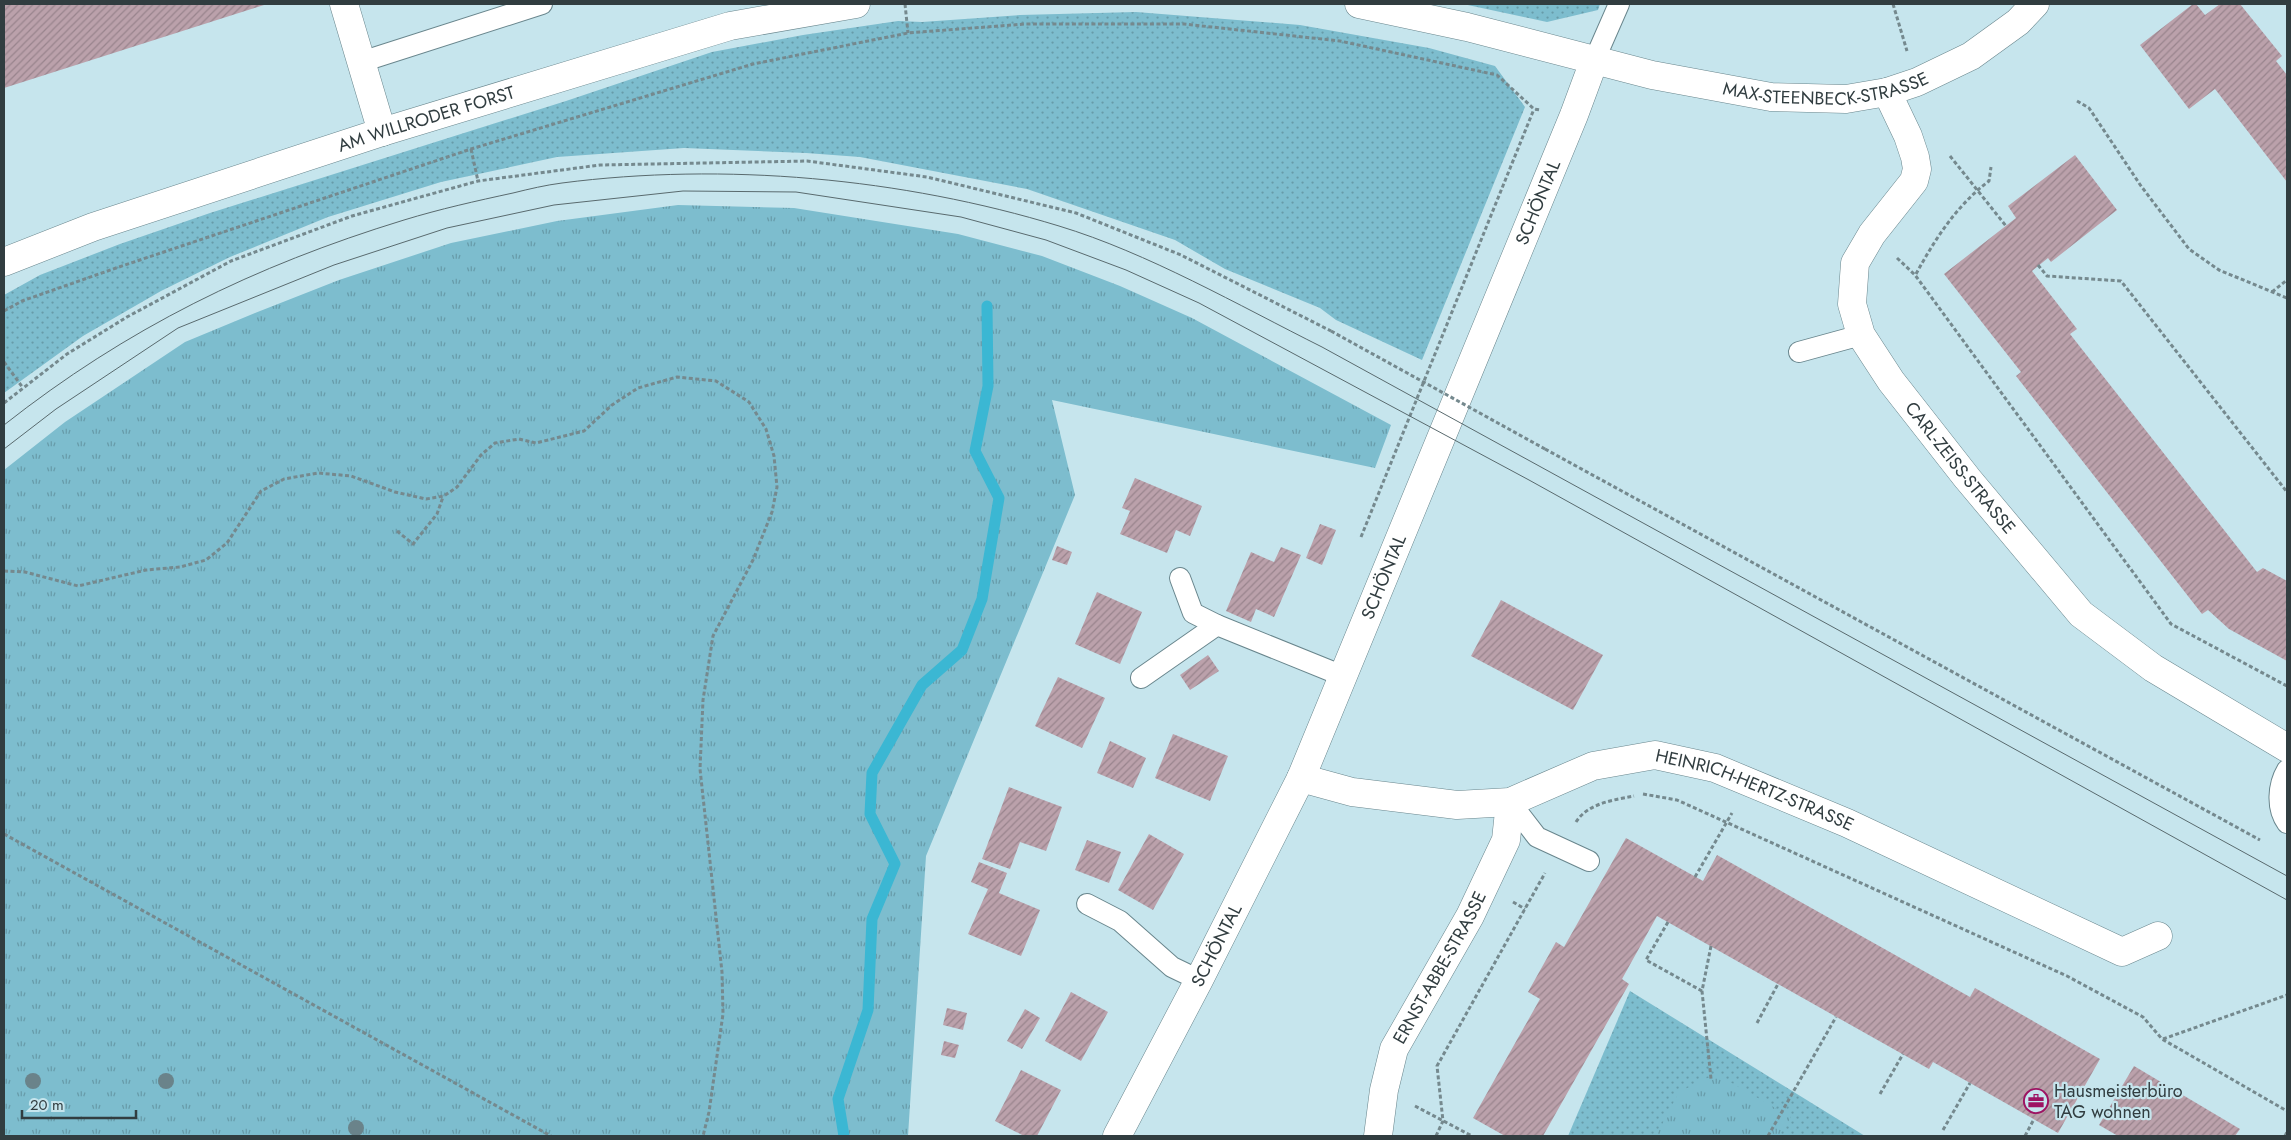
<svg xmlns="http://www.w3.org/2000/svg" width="2291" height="1140" font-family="Jost,sans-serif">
<defs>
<pattern id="grass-dots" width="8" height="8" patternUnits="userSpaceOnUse" patternTransform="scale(1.25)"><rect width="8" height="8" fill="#7dbdce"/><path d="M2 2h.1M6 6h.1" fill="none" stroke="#679ba9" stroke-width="1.8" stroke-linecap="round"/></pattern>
<pattern id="park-tufts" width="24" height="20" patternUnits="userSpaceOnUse" patternTransform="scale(1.25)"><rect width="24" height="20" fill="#7dbdce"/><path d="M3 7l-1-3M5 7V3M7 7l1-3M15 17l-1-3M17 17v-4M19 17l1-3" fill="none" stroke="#679ba9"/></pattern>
<pattern id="building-hatch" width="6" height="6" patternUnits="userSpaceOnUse" patternTransform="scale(1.25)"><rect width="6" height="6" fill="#bba1ab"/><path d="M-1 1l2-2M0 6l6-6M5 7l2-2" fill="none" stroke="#99848d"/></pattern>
</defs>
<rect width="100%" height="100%" fill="#c6e5ed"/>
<g fill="url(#grass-dots)">
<path d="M1463,4H1600L1598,10L1547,22Z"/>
<path d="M1136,12L1300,25L1429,48L1495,66L1525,107L1422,360L1336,320L1320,308L1225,269L1175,240L1027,189L860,157L806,153L684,148L557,157L441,182L328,217L230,257L161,291L83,336L4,393V295L40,275L120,244L210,213L566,101L712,52L803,35L898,21L922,22L1020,15Z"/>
<path d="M1630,991L1865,1136H1568Z"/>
</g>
<g fill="url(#park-tufts)">
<path d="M678,205L794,208L958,234L1042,256L1120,286L1192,318L1391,425L1375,468L1052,400L1075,495L926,856L908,1136H4V470L65,422L185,342L255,313L339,280L451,243L557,221Z"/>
<path d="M1716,1074L1791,1117L1779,1136H1656L1679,1092Z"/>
</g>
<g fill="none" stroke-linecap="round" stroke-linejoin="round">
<path stroke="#3bb7d3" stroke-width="11" d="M844,1136L838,1099L868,1010L872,919L895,864L870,814L872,773L922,685L962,650L982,599L999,498L975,451L988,386L987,306"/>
</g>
<g fill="url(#building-hatch)">
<path d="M4,4H267L4,88Z"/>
<path d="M2193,4H2196L2205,15L2220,4H2240L2282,56L2276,61L2287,75V182L2215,89L2189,109L2140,45Z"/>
<path d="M2075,155L2117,210L2051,262L2048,258L2032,271L2077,329L2070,334L2257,572L2263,568L2287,581V661L2229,629L2208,610L2202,614L2016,376L2021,372L1944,274L2016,218L2008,206Z"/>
<path d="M1135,478L1202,506L1190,536L1176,530L1167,553L1120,534L1130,511L1122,508Z"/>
<path d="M1320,524L1336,530L1322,565L1306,558Z"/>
<path d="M1057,546L1072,552L1067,565L1052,560Z"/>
<path d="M1281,547L1301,555L1274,617L1256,609L1251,622L1226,611L1251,552L1274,562Z"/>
<path d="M1097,592L1142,612L1120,664L1075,644Z"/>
<path d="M1501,600L1603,655L1573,710L1471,656Z"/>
<path d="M1208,655L1219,671L1190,690L1180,675Z"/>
<path d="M1058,677L1105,698L1082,748L1035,726Z"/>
<path d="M1173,734L1228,756L1210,801L1155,778Z"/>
<path d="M1110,741L1146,758L1133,788L1097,773Z"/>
<path d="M1009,787L1062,807L1046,851L1020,842L1010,869L982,859Z"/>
<path d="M1149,834L1184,854L1153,910L1118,890Z"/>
<path d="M1626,838L1703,881L1717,855L1970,997L1975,988L2100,1059L2058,1133L1933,1062L1929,1069L1657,916L1622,979L1629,984L1543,1136H1505L1473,1118L1540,999L1528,992L1556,942L1564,947Z"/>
<path d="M1087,840L1121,852L1109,883L1075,870Z"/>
<path d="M979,862L1007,873L999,893L1040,910L1021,956L968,934L988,889L971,882Z"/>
<path d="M1071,992L1108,1012L1081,1061L1045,1041Z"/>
<path d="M947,1008L967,1013L963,1030L943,1025Z"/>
<path d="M1025,1009L1040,1018L1022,1049L1007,1041Z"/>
<path d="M944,1041L959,1045L955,1058L941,1055Z"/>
<path d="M2134,1066L2240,1129L2235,1136H2118L2099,1125Z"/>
<path d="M1021,1070L1061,1090L1037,1136H1024L995,1121Z"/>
</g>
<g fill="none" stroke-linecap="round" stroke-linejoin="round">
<defs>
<g id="lane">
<path d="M1594,61L1619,4"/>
<path d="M361,62L542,4"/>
<path d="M1799,352L1861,335"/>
<path d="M1180,578L1193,613L1217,625"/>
<path d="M1141,678L1217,625L1343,676"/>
<path d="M2287,770C2278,785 2276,808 2287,823"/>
<path d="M1510,802L1537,837L1589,861"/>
<path d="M1087,904L1120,921L1172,967L1199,980"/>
</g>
<g id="street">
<path d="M344,4L382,132"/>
<path id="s1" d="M1359,4L1467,27L1652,75L1771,97L1846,99L1887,92L1917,82L1971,56L2018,22L2035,4"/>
<path id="s2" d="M1887,92L1908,136L1915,157L1917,169L1914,181L1872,234L1855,263L1852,304L1861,335L1891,381L1967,478L2081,614L2153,668L2287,748"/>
<path id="s3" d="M4,262L93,227L382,132L730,26L856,4"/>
<path id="s4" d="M1301,778L1352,792L1457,805L1510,802L1593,766L1655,755L1715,768L1847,823L2122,952L2158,936"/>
<path id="s5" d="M1117,1136L1199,980L1301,778L1574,115L1594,61"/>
<path id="s6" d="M1378,1136L1384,1090L1394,1049L1470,916L1506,840L1510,802"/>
</g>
</defs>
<use href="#lane" stroke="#69868d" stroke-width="22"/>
<use href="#street" stroke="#69868d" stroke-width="29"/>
<g stroke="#75898e" stroke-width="3" stroke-dasharray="4 2.5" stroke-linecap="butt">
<path d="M905,4L908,33"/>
<path d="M1893,4L1907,51"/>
<path d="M2077,101L2089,108L2141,186L2189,249L2219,270L2287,298"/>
<path d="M471,149L478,181"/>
<path d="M1950,156L2006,226"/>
<path d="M1897,258L1915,275L2171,624L2287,686"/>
<path d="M2038,265L2047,276L2121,281L2287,492"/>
<path d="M1916,274C1935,239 1957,205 1989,181L1991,167"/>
<path d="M2272,292L2287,280"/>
<path d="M4,311L22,301L116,268L471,149L753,64L908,33L1025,24H1184L1340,41L1497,75L1534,109L1540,110"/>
<path d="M4,362L23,388"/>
<path d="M4,403L67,354L127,317L231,261L352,216L478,181L600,165L807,161L927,177L1076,213L1181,255L1331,331"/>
<path d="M1545,449L2260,840"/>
<path d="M397,531L413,544L437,514L443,497"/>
<path d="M1361,537L1534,109"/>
<path d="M4,571L25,572L78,586L146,570L180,567L206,560L227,543L261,491L284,479L318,473L351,476L395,492L426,499L444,496L457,487L481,455L495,443L519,439L536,443L584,431L612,405L638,388L677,377L716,381L749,402L766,429L774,456L777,487L772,512L753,560L713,636L703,700L700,769L722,972L723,1014L709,1112L703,1136"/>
<path d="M1643,794L1677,800L2067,976L2143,1017L2162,1039L2287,1111"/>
<path d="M1576,822C1588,803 1614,800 1634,796"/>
<path d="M4,834L551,1136"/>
<path d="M1695,877L1732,813"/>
<path d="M1513,902L1525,909"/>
<path d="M1668,922L1646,960L1702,991"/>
<path d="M1711,946L1702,991L1711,1079"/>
<path d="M1757,1023L1778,984"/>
<path d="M2163,1039L2287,995"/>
<path d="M1880,1094L1903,1054"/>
<path d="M1415,1106L1472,1136"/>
<path d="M1943,1130L1970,1083"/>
<path d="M1436,1136L1443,1121L1437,1066L1545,873"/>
<path d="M1768,1136L1836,1017"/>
<path d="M2025,1136L2034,1119"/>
<path d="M2285,1136L2287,1132"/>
</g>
<use href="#lane" stroke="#fff" stroke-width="20"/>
<use href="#street" stroke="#fff" stroke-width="28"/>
<g stroke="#596a6e" stroke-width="1">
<path d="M4,425C127,328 254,266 404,220C440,209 476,201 513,193C529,189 546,185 562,183C724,162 902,178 1059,226C1148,253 1238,305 1322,347L2287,876"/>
<path d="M4,449L56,409L178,328L334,265L447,228L554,205L683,191L796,192L961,217L1046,240L1126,270L1199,303L1529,480L2287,900"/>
</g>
<path stroke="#75898e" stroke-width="3" stroke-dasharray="4 2.5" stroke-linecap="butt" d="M1331,331L1545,449"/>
</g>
<g fill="#6a838a">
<circle cx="33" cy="1081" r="8"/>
<circle cx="166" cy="1081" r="8"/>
<circle cx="356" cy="1128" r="8"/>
</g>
<defs>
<symbol id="office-ring" viewBox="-11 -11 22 22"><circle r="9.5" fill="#c6e5ed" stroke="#9d1362" stroke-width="1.5"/><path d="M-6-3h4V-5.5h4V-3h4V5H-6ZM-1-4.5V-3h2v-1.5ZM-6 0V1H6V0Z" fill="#9d1362"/></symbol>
</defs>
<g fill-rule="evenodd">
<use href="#office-ring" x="2022" y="1087" width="28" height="28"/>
</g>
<g text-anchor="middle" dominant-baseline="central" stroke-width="4.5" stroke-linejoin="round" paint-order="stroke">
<g font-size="18" fill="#313d40" stroke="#c6e5ed">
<text stroke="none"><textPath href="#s1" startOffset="478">MAX-STEENBECK-STRASSE</textPath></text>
<text stroke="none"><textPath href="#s3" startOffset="446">AM WILLRODER FORST</textPath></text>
<text stroke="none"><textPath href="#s5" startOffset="1025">SCHÖNTAL</textPath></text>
<text stroke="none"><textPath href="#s2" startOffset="436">CARL-ZEISS-STRASSE</textPath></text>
<text stroke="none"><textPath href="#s5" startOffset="620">SCHÖNTAL</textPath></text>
<text stroke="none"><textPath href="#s4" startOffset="471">HEINRICH-HERTZ-STRASSE</textPath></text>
<text stroke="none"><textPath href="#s5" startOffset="215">SCHÖNTAL</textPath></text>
<text stroke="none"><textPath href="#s6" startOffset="182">ERNST-ABBE-STRASSE</textPath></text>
</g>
<g font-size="18" fill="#313d40" stroke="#c6e5ed" text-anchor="start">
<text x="2054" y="1091">Hausmeisterbüro<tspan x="2054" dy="21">TAG wohnen</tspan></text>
</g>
</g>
<rect width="2291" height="1140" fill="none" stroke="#313d40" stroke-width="10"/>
<path d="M22 1110v8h114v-8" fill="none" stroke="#313d40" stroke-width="2.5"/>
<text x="30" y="1110" font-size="15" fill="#313d40" stroke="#c6e5ed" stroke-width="4" paint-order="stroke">20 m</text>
</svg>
